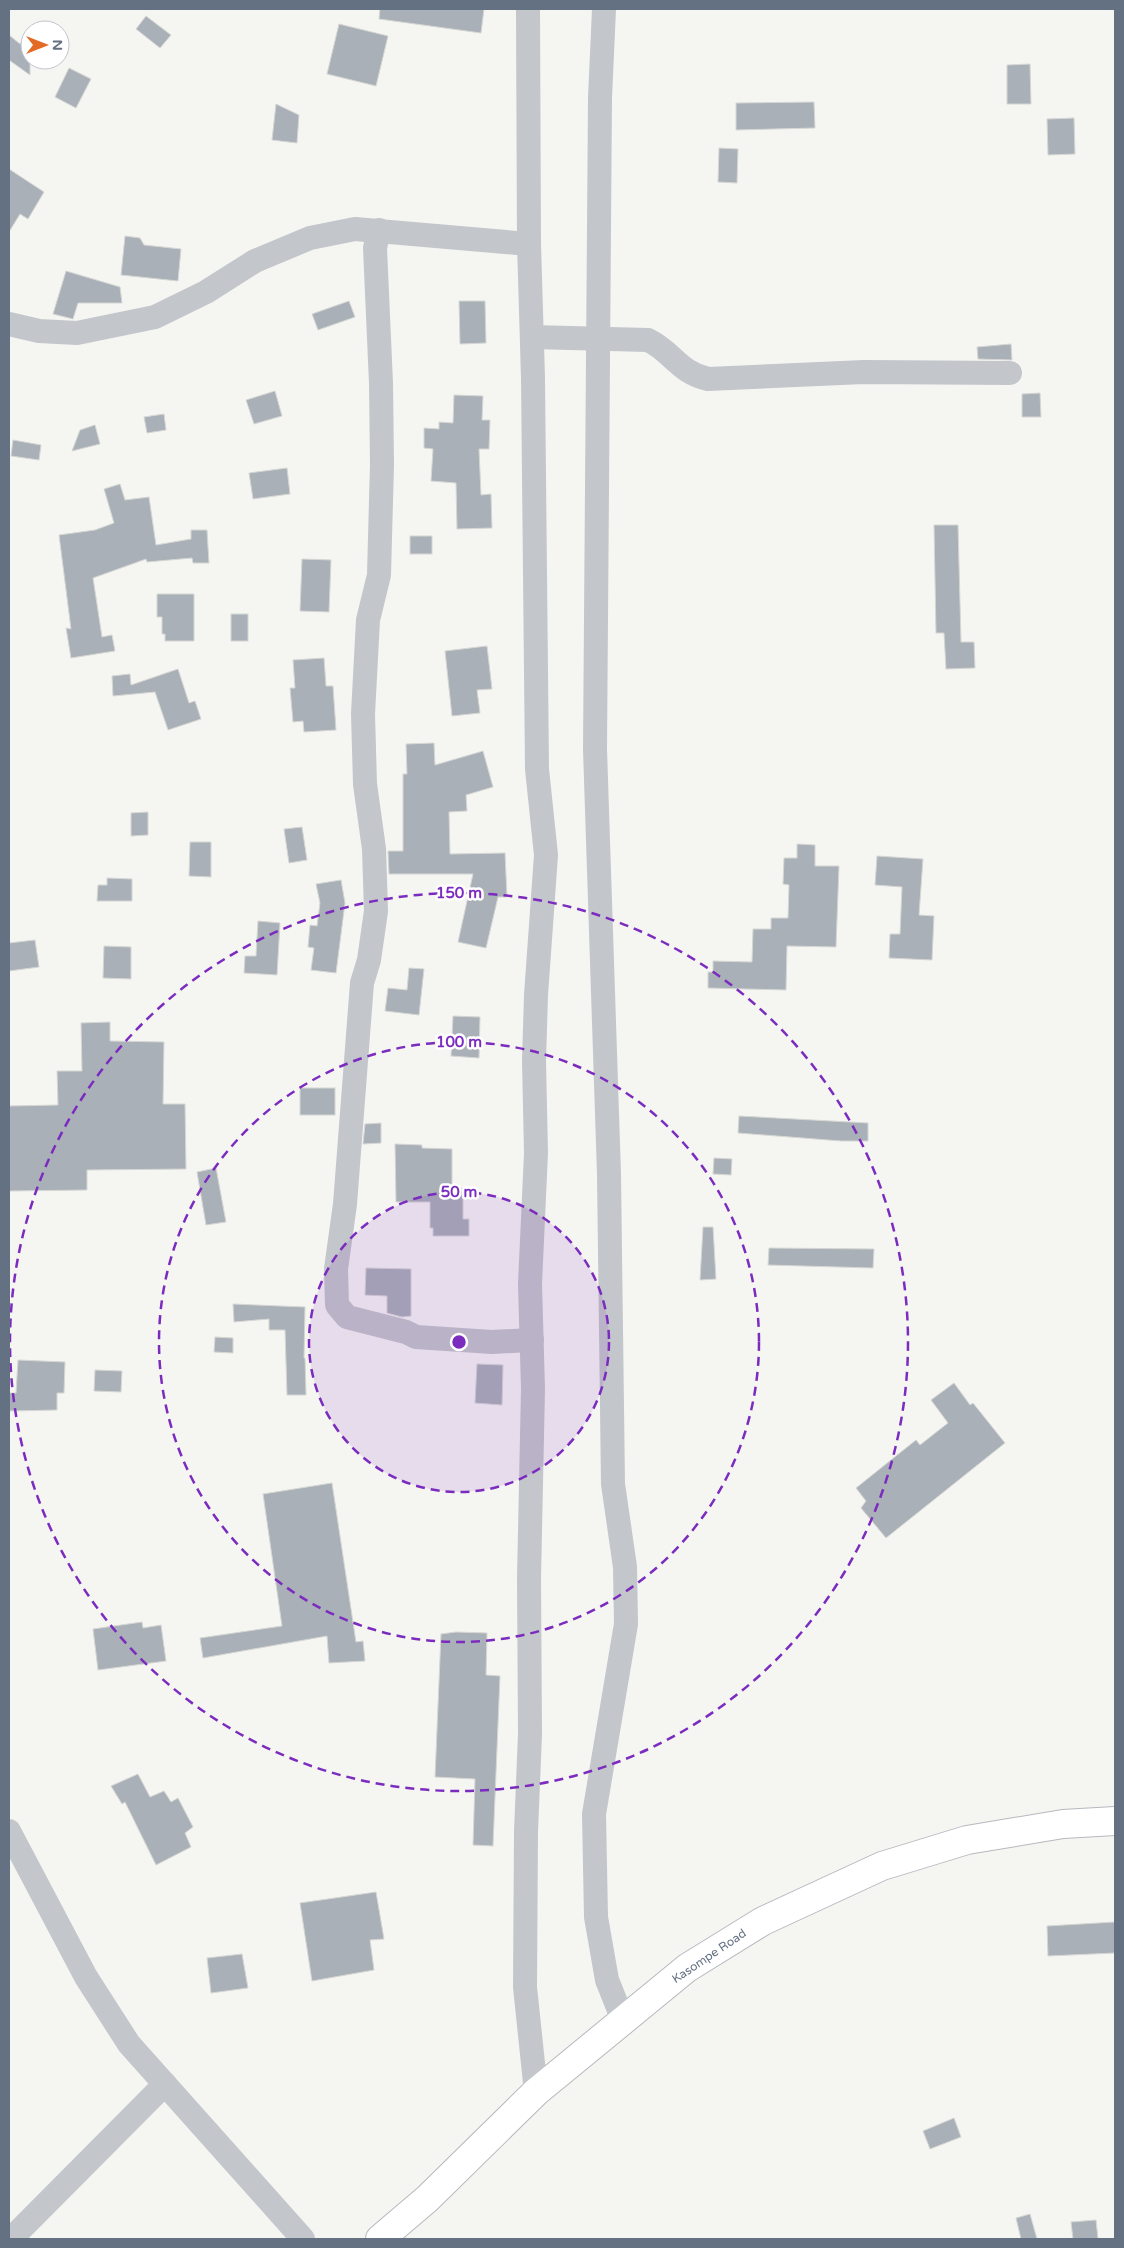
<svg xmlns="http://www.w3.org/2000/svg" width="1124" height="2248" font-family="'Varela Round',sans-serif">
<rect width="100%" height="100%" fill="#f5f5f2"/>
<g fill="#a9b0b7" stroke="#d6d7d4">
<path d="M380,9H484L481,33L379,19Z"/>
<path d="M146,16L171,35L160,48L136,29Z"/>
<path d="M339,24L388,36L376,86L327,74Z"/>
<path d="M30,31V75L9,60V35L20,44Z"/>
<path d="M1030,64L1031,104H1007V65Z"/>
<path d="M69,68L91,79L76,108L55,97Z"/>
<path d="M814,102L815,128L736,130V103Z"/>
<path d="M276,104L299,115L297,143L272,140Z"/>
<path d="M1074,118L1075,154L1048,155L1047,119Z"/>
<path d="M719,148L738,149L737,183L718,182Z"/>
<path d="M9,169L44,192L28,219L20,214L9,232Z"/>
<path d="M125,236L140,238L144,245L181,249L178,281L121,275Z"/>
<path d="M66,271L120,287L122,303H78L73,319L53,314Z"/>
<path d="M349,301L355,317L318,330L312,314Z"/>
<path d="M459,301H485L486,343L460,344Z"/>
<path d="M1011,344L1012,360L978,359L977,347Z"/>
<path d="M275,391L282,416L254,424L246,400Z"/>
<path d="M1040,393L1041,417H1022V394Z"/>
<path d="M454,395L483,396L482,420H490L489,449H479L481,495L491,494L492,528L457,529L456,483L431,481L433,449L424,448V428L439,429V422L453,423Z"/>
<path d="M164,414L166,430L147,433L144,417Z"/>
<path d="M95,425L100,444L72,451L80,430Z"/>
<path d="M13,440L41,445L39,460L11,456Z"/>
<path d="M287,468L290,494L253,499L249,473Z"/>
<path d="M120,484L125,500L149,497L156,545L191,539V530H207L209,563H193L192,558L147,562L146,559L93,578L102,637L112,635L115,651L71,658L66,628L71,629L59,535L95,530L114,523L104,489Z"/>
<path d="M934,525H958L961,642H974L975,668L946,669L944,633H936Z"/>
<rect x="410" y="536" width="22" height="18"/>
<path d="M302,559L331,560L329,612L300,611Z"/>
<path d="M157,594H194V641H165V634H162V617H157Z"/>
<rect x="231" y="614" width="17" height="27"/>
<path d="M487,646L492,689L477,690L480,713L452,716L445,651Z"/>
<path d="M324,658L326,686H333L336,730L304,732L303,721L293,722L290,688H295L293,660Z"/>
<path d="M178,669L189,703L195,701L201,719L168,730L155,692L113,696L112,676L130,674L131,685Z"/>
<path d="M434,743L435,765L483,751L493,787L466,795L467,811L449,812L450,854L505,853L507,897H498L486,948L458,942L473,874H389L388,851H403V774H407L406,744Z"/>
<path d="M148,812V835L131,836V813Z"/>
<path d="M302,827L307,860L289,863L284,829Z"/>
<path d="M190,842H211V877L189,876Z"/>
<path d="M797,844L815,845V866H839L836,947L787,946L786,990L708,988V972H713V961L752,962L753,929H771V918H788L789,885L783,884L784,858H797Z"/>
<path d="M877,856L923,859L919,915L934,916L932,960L889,958L890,934H900L902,887L875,885Z"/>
<path d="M107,878L132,879V901H97L98,885H107Z"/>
<path d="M341,880L345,903L336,973L311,970L314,948L308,947L310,925L317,926L320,903L316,884Z"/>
<path d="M258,921L280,923L277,975L244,973L245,956H256Z"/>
<path d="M35,940L39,967L9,971V943Z"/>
<path d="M104,946L131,947V979L103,978Z"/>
<path d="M409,968L424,969L419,1015L385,1011L388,988L407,990Z"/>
<path d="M453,1016L480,1017L479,1058L451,1056Z"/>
<path d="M110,1022V1041L164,1042L163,1104H185L186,1169L87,1170V1190L9,1191V1106L58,1105L57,1071H82L81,1023Z"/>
<rect x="300" y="1088" width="35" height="27"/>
<path d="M739,1116L868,1123V1141H841L738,1133Z"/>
<path d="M381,1123V1143L363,1144L365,1124Z"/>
<path d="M395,1144L422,1145V1148L452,1149V1188H463V1219H469V1236H433V1228H430V1202H396Z"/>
<path d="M714,1158L732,1159L731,1175L713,1174Z"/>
<path d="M216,1168L226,1222L206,1225L197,1172Z"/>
<path d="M703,1227H713L716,1279L700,1280Z"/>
<path d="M769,1248L874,1249L873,1268L768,1265Z"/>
<path d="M366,1268L411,1269V1316L402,1317L387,1313V1296L365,1295Z"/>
<path d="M233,1304L305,1307L304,1358H305L306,1395H287L285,1330H269V1319L234,1322Z"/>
<path d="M215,1337L233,1338V1353L214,1352Z"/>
<path d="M18,1360L65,1362L64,1393H57V1410L9,1411V1393H16Z"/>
<path d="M477,1364L503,1365L502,1405L475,1403Z"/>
<path d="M95,1370L122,1371L121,1392L94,1391Z"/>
<path d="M954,1383L970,1405L973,1403L1005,1443L886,1538L861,1508L866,1501L856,1488L916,1440L920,1445L948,1423L931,1400Z"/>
<path d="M332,1483L356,1642L363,1641L365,1661L329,1663L327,1636L203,1658L200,1638L282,1626L263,1494Z"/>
<path d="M142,1622L143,1628L161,1625L166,1661L98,1670L93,1629Z"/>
<path d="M456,1632L487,1633L486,1675L500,1676L493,1846L473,1845L475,1779L435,1777L441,1634Z"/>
<path d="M138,1774L150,1797L164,1791L171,1802L178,1798L193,1827L185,1833L191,1847L156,1865L125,1802L122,1804L111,1786Z"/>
<path d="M376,1892L384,1939L370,1940L374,1970L312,1981L300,1903Z"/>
<path d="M1115,1922V1953L1048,1956L1047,1926Z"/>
<path d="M242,1954L248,1988L211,1993L207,1958Z"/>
<path d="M954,2118L961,2137L930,2149L923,2131Z"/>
<path d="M1030,2214L1037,2239H1021L1016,2218Z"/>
<path d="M1096,2220L1098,2239H1073L1071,2222Z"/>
</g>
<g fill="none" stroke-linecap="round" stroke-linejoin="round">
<defs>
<path id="secondary" d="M380,2239L427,2199L536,2092L687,1968L763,1921L882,1866L967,1840L1063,1824L1115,1821"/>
</defs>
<use href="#secondary" stroke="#b5b9be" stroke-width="30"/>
<g stroke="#c3c6ca" stroke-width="24">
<path d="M528,9L529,244L533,378L537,769L546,855L536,995L534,1061L536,1153L530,1284L533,1389L529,1578L530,1734L526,1832L525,1987L536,2092"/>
<path d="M604,9L600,98L595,749L609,1174L613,1484L625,1567L626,1624L594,1814L596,1917L607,1980L623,2020"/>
<path d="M379,230L375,248L381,383L382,464L379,575L368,620L363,714L365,784L374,849L376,911L369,960L362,983L345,1204L336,1269L337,1305L347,1317L406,1332L416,1337L492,1342L532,1340"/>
<path d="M9,324L39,331L77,333L155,317L206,292L255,261L310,238L355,229L529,244"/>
<path d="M532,337L648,340C673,352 678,372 708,379L864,372L1010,373"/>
<path d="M9,1831L86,1977L129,2044L303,2239"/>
<path d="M11,2239L165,2084"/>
</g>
<use href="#secondary" stroke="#fff" stroke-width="28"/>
</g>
<circle cx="459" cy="1342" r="150" fill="#7b2cbf" fill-opacity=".12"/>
<g fill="none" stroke="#7b2cbf" stroke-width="2.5" stroke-dasharray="9 6">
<circle cx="459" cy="1342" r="150"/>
<circle cx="459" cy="1342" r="300"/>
<circle cx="459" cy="1342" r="449"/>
</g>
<g text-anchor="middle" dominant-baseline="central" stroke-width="5" stroke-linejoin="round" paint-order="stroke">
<g font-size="12" fill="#647183" stroke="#fff">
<text transform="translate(709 1956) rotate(-34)">Kasompe Road</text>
</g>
</g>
<circle cx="459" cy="1342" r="8" fill="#7b2cbf" stroke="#fff" stroke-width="2.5"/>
<g font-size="15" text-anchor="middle" font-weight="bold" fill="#7b2cbf" stroke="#fff" stroke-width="5" stroke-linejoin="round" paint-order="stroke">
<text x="459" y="898">150 m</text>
<text x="459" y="1047">100 m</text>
<text x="459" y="1197">50 m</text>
</g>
<rect width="1124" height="2248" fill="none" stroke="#647183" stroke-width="20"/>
<g transform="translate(45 45) rotate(90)"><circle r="24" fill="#ffffff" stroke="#c1c6cd"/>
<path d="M0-4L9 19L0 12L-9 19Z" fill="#e36a24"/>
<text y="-8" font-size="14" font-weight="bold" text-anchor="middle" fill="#647183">N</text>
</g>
</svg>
